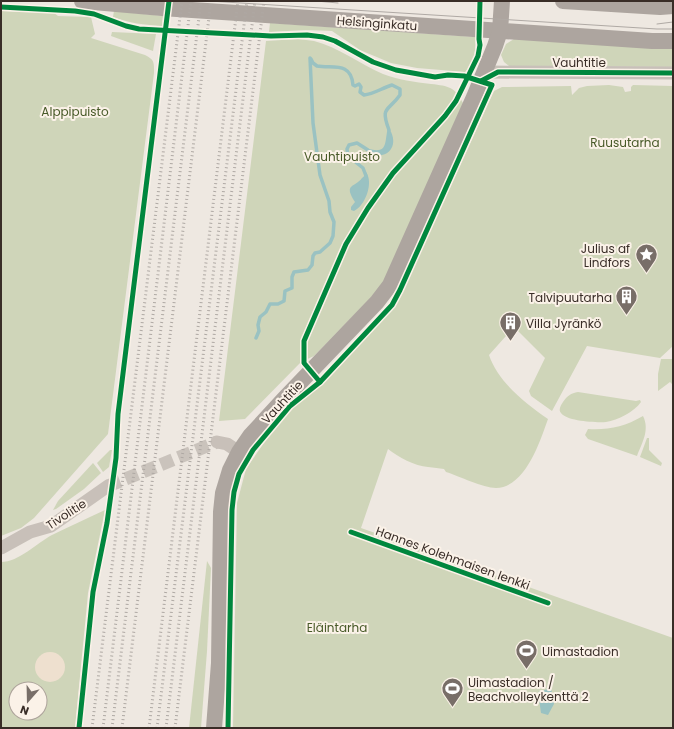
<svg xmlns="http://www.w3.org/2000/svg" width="674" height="729" font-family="Poppins,sans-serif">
<rect width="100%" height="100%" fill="#eee8e1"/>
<g fill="#cfd5b9" fill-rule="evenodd">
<path d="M1,11L54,13L58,16L91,17L95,34L91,38L145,55C155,60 154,63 154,73L108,434L34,518L21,528L1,536Z"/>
<path d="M114,11L163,16L162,26C145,25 129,23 113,17Z"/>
<path d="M270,23L475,37C476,49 475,63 465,72L417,68L391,63L360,50L332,31L306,30L269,32Z"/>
<path d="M112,32L156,34L153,51L111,36Z"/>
<path d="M298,39C303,40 309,40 314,41C338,47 360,64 383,74C398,80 415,82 431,84C449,86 455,87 463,103L384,284L314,356L301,362L245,419L219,421L266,41Z"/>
<path d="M514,39L673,49V67L509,66L504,62L501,55L506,44Z"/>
<path d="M609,85L623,87L625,92L631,91V87L633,85L673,86V346L660,358L587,346L552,411L531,396L529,391L545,358L514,327L489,355C498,382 525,403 548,419C540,441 526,487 496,488C483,488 459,476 446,472L444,469C439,468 434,468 428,467C415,466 398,457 388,449L361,528L673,638V728H233L237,503L246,469L268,437L292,408L324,381L393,308L402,292L494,91L502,87L571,86L572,95L579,88L587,86Z"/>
<path d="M661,359H673V385L670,382L658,391V374Z"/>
<path d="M578,392L636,401L640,400L641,402C634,412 618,420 606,422C597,423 566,421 561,413C558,410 561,405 563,402C567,396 571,393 578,392Z"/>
<path d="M643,416C650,430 642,443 637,456L588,439L585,435L588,429C609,430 624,427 643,416Z"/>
<path d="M647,438H649V450L662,463L661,466L640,457Z"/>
<path d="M110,450H112L109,467L103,472L97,463Z"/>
<path d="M93,463L101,473L84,489L56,509L53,510L58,501Z"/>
<path d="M105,510L88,593L75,728H1V562C19,562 37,543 52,535C70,526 88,518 105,510ZM16,689H40V713H16Z"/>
<path d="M207,561L211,568L207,651L201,728H189Z"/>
</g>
<circle fill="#eee0cf" cx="50" cy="667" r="15"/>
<g fill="#9ac2c2">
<path d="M388,127C403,147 383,166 365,148C389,155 384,144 388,127Z"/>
<path d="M366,172C374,183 365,206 354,211L351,210V207L355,202C343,183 355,188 362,178C364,177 365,174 366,172Z"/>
<path d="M551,688L554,704L548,715L541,713L538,692Z"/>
</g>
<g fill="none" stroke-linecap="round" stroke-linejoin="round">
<g stroke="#9ac2c2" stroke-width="3.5">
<path d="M311,59L313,63L317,66C332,69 351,61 353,85L355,86L359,84L361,87L360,92L364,95C374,94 382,88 392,85L400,89V95C388,112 380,106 389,130"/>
<path d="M366,176L363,168L348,156L347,149L349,145L357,143L368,150"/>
<path d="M256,338L259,331L258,325L260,317L266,312L270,304H278L284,301L285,291L292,288V277L294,272L308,270L312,265L313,256L315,253L320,252L330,243L333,236L334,222L330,212L329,201L320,175L313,123L310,58"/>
</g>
<path stroke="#cac3bc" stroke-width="13" stroke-dasharray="13 6" stroke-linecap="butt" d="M108,486L217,442"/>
<g stroke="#c8c0b9" stroke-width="13">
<path d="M485,72L673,73"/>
<path d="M217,442L227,444L239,452"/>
<path d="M1,548L30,532L51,526L108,486"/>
</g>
<g stroke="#ada59f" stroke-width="16">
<path d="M82,1L162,8L652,41H673"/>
<path d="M563,1L660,7L673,6"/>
<path d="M214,728L219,663L221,512L223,493L230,470L239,452L250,436L284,399L377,302L390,285L474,97L495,46L500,31L502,1"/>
</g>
<g stroke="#afa9a4" stroke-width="1">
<path d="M209,1L657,29H673"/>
<path d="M316,1L338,3"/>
<path d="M657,24L673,22"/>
</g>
<g stroke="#afa9a4" stroke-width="3" stroke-dasharray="1 3" stroke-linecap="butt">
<path d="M92,728L182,1"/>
<path d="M103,728L191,1"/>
<path d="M112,728L201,1"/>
<path d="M122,728L211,1"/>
<path d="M149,728L238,1"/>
<path d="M157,728L247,1"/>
<path d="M166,728L255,1"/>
<path d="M175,728L264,1"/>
</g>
<defs>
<g id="cycleway">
<path d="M1,7L75,11L94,14L126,26L139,29L271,36L307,35L323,37L335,41L373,62L396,70L435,77L448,75L464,76L492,85L400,290L392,305L320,382L290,406L253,450L239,474L234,492L232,510L228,728"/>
<path d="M481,81L498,72L673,73"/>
<path d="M320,382L304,363V341L346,244L368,208L393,173L445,116L456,101L478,56L480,45L479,39L480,1"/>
<path d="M351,532L548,603"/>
<path d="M79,728L93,592L107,523L116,458L118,414L169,1"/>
</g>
</defs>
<use href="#cycleway" stroke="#fbf2e8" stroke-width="8"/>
<use href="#cycleway" stroke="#00873e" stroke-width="5"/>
</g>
<defs>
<symbol id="sight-pin" viewBox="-11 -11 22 30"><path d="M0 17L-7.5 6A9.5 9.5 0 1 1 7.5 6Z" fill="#786e68" stroke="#fbf2e8"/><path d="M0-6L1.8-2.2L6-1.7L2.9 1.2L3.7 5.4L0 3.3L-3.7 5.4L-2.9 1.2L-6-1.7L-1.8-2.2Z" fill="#fff"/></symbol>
<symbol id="building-pin" viewBox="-11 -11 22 30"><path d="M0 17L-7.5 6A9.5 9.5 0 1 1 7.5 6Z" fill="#786e68" stroke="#fbf2e8"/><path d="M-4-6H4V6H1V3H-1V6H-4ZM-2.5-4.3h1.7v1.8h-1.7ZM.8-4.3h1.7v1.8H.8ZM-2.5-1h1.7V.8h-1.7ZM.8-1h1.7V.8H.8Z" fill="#fff"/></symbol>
<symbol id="stadium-pin" viewBox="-11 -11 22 30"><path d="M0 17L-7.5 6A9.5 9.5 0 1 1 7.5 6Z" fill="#786e68" stroke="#fbf2e8"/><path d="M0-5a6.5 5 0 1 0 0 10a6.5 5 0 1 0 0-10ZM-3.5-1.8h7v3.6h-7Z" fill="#fff"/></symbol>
</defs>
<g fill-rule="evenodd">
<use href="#sight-pin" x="634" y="242" width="25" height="34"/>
<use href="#building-pin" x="614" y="284" width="25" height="34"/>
<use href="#building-pin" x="498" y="310" width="25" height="34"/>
<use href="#stadium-pin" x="514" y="638" width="25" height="34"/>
<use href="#stadium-pin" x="440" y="676" width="25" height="34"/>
</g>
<g text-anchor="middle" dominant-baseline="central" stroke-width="4" stroke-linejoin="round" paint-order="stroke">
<g font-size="12" fill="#392d27" stroke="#fbf2e8">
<text transform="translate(377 23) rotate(4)">Helsinginkatu</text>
<text x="579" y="62">Vauhtitie</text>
<text transform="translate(282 402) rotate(-47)">Vauhtitie</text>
<text transform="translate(66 514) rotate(-33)">Tivolitie</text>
<text transform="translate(453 558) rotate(20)">Hannes Kolehmaisen lenkki</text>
</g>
<g font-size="12" fill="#485a28" stroke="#fbf2e8">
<text x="75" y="111">Alppipuisto</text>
<text x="625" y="142">Ruusutarha</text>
<text x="342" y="156">Vauhtipuisto</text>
<text x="337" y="627">Eläintarha</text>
</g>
<g font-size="12" fill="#392d27" stroke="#fbf2e8" text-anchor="start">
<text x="630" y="248" text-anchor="end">Julius af<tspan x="630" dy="14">Lindfors</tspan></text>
<text x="612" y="297" text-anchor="end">Talvipuutarha</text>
<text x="526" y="323">Villa Jyränkö</text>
<text x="542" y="651">Uimastadion</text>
<text x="468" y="682">Uimastadion /<tspan x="468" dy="14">Beachvolleykenttä 2</tspan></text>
</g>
</g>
<rect width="674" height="729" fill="none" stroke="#392d27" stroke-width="4"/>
<g transform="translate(28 701) rotate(200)"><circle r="19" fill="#fbf2e8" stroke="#ada39b"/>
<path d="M0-3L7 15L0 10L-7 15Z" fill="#786e68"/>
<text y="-6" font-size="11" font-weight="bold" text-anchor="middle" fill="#392d27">N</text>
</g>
</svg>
